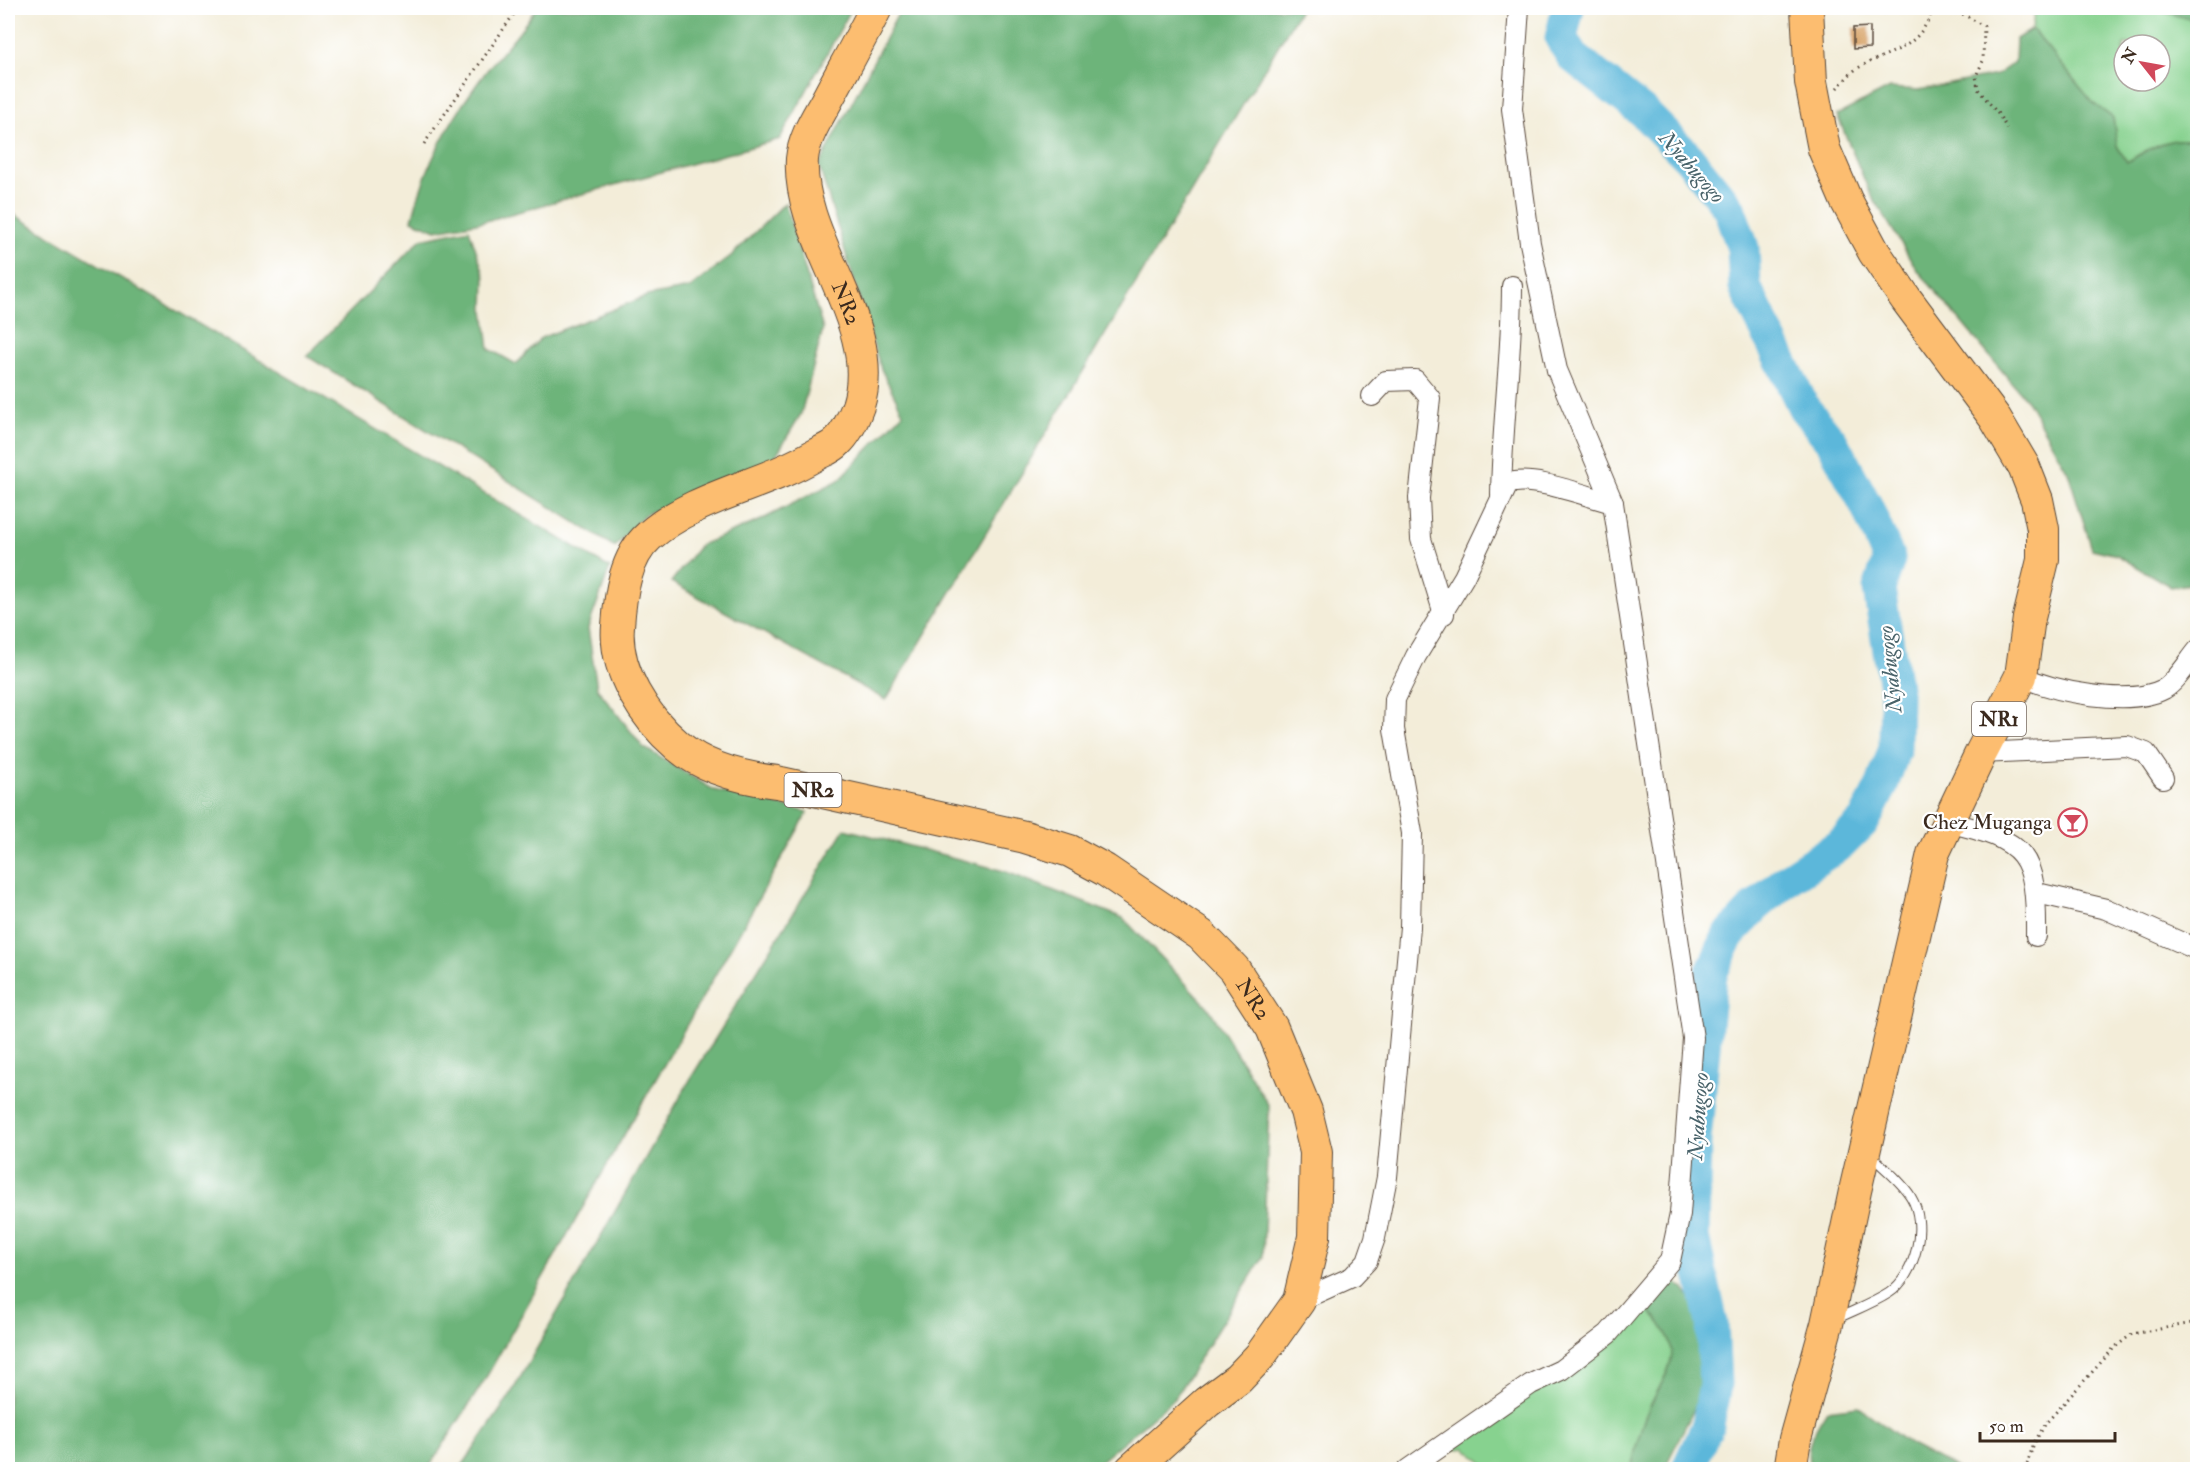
<svg xmlns="http://www.w3.org/2000/svg" width="2205" height="1477" font-family="'IM FELL Double Pica',serif">
<rect width="100%" height="100%" fill="#fff"/>
<filter id="ink" filterUnits="userSpaceOnUse"><feTurbulence type="fractalNoise" baseFrequency=".0167" numOctaves="2"/><feDisplacementMap in="SourceGraphic" scale="12" xChannelSelector="R" yChannelSelector="G"/><feConvolveMatrix kernelMatrix="1 2 1 2 8 2 1 2 1" color-interpolation-filters="sRGB"/></filter>
<filter id="wash" filterUnits="userSpaceOnUse"><feTurbulence type="fractalNoise" baseFrequency=".008" numOctaves="4" result="noise"/><feDisplacementMap in="SourceGraphic" scale="24" xChannelSelector="R" yChannelSelector="G"/><feGaussianBlur stdDeviation="1.35" result="paint"/><feColorMatrix in="noise" values="0 0 0 0 0 0 0 0 0 0 0 0 0 0 0 0 0 1.4 0 .05"/><feComposite in="paint" operator="in"/></filter>
<g filter="url(#wash)">
<rect width="100%" height="100%" fill="#f3edd9"/>
<g fill="#87d28f" stroke="#617e56" stroke-width="1.5" fill-rule="evenodd">
<path d="M2035,8H2150L2197,21V142C2173,134 2148,148 2127,162L2117,146L2113,118L2094,104L2032,29ZM2124,45H2160V81H2124Z"/>
<path d="M1644,1305C1692,1353 1668,1365 1646,1415C1639,1432 1635,1452 1631,1469H1490L1465,1448L1440,1452Z"/>
</g>
<g fill="#6db47a" stroke="#546f4c" stroke-width="1.5">
<path d="M536,8H852L780,139L482,222L436,230L412,220C426,162 449,121 485,73C503,49 520,34 536,8Z"/>
<path d="M901,8H1301L886,700L671,582L700,545L759,521L839,480L903,413L881,369L819,166Z"/>
<path d="M2150,8H2197V21Z"/>
<path d="M2032,29L2094,104L2113,118L2117,146L2127,162C2149,149 2171,134 2197,142L2196,583L2171,587L2117,555L2092,549L2068,472L2028,402L1916,268L1869,191L1837,115L1890,88L1919,90L1996,75L2015,62L2016,39Z"/>
<path d="M785,203L823,329L801,414L772,462L644,515L615,547L307,356L421,239L469,229L485,277L484,310L489,349L516,364L541,338L647,296L690,288L732,255Z"/>
<path d="M8,211L610,568L588,628L597,688L643,747L714,790L808,812L484,1381L428,1469H8Z"/>
<path d="M845,829L1004,871L1123,918L1208,1007L1269,1106L1263,1257L1174,1399L1091,1469H460L509,1397L694,1073Z"/>
<path d="M1672,1280L1684,1289L1701,1313L1705,1333L1701,1395L1664,1469L1631,1470C1635,1452 1639,1432 1646,1415C1668,1365 1692,1353 1644,1305L1659,1282Z"/>
<path d="M1858,1406L1911,1445L1958,1469H1811C1803,1446 1815,1429 1827,1410Z"/>
</g>
<g fill="none" stroke-linecap="round" stroke-linejoin="round">
<path stroke="#5cb7da" stroke-width="33" d="M1568,8L1561,38L1572,56L1644,113L1688,157L1729,208L1743,248L1745,287L1804,408L1832,442L1867,507L1889,559L1879,589L1896,693L1895,748L1882,785L1864,821L1841,844L1789,878L1755,907L1728,936L1711,974L1695,1140L1693,1238L1712,1323L1715,1384L1708,1425L1687,1470"/>
</g>
<g id="blocks">
<path fill="#d39a59" d="M1870,27V48L1853,49V28Z"/>
</g>
</g>
<g filter="url(#ink)">
<use href="#blocks" fill-opacity="0" stroke="#57473a" stroke-width="1.5"/>
<g fill="none" stroke-linecap="round" stroke-linejoin="round">
<defs>
<path id="service" d="M1834,1320C1852,1311 1872,1304 1889,1293C1916,1275 1928,1225 1911,1197C1901,1180 1882,1167 1869,1153"/>
<g id="minor">
<path d="M1372,396L1386,381L1415,380L1430,398L1419,498L1421,539L1444,614"/>
<path d="M1501,495C1502,425 1512,356 1512,286"/>
<path d="M2021,676C2054,692 2130,707 2164,689C2177,681 2188,662 2198,650"/>
<path d="M1981,753L2127,746L2146,753L2163,778"/>
<path d="M1947,822C2027,840 2037,854 2036,936"/>
<path d="M2037,893L2106,909L2198,950"/>
<path d="M1299,1301L1352,1277L1367,1261L1375,1238L1387,1177L1410,927L1412,833L1394,729L1395,699L1416,656L1464,577L1508,484C1530,474 1588,497 1613,503"/>
<path d="M1407,1470L1531,1384L1561,1370L1608,1334L1670,1261L1680,1214L1693,1038L1613,503L1557,370L1530,243L1512,109L1519,8"/>
</g>
<g id="trunk">
<path id="s1" d="M876,8C861,38 844,68 828,98C818,117 804,137 802,159C797,241 884,324 858,406C854,417 846,434 837,442C832,448 822,451 815,455C763,486 696,495 649,536C625,557 620,596 618,626C614,671 645,718 678,746C705,769 743,778 777,782L1025,837L1070,851L1105,870L1201,935L1234,969L1272,1028L1306,1111L1316,1152L1314,1237L1299,1301L1260,1356L1238,1379L1207,1402L1131,1470"/>
<path d="M1790,1470L1795,1439L1827,1324L1855,1191L1933,854L1981,753L2021,676L2029,618L2043,560V529L2037,500L2024,467L1995,418L1906,299L1874,252L1846,200L1824,149L1811,82L1807,8"/>
</g>
</defs>
<use href="#service" stroke="#57473a" stroke-width="11"/>
<use href="#minor" stroke="#57473a" stroke-width="22"/>
<use href="#trunk" stroke="#57473a" stroke-width="34"/>
<g stroke="#57473a" stroke-width="3" stroke-dasharray="1.5 4.5" stroke-linecap="butt">
<path d="M1952,8L1984,26L1983,61L1976,76L1978,89L1999,115L2007,129"/>
<path d="M1837,88C1844,81 1851,72 1858,68C1892,49 1919,51 1933,8"/>
<path d="M424,144L518,8"/>
<path d="M2025,1470L2034,1443L2046,1423L2114,1348L2132,1334L2198,1322"/>
</g>
<use href="#service" stroke="#fff" stroke-width="9"/>
<use href="#minor" stroke="#fff" stroke-width="20"/>
<use href="#trunk" stroke="#fcbd6f" stroke-width="32"/>
</g>
</g>
<defs>
<symbol id="bar-ring" viewBox="-11 -11 22 22"><circle r="9.5" fill="#fff" stroke="#d1495b" stroke-width="1.5"/><path d="M-6-5H6L.8 .8V4.5H3.5V6h-7V4.5H-.8V.8Z" fill="#d1495b"/></symbol>
</defs>
<g fill-rule="evenodd">
<use href="#bar-ring" x="2056" y="806" width="33" height="33"/>
</g>
<g text-anchor="middle" dominant-baseline="central" stroke-width="4.5" stroke-linejoin="round" paint-order="stroke">
<g fill="#fff" stroke="#766a62" stroke-width="1.5">
<rect x="1972" y="702" width="54" height="34" rx="4.5"/>
<rect x="784.5" y="773" width="57" height="34" rx="4.5"/>
</g>
<g font-size="20" font-weight="bold" fill="#3b2a1e">
<text x="1999" y="719">NR1</text>
<text x="813" y="790">NR2</text>
</g>
<g font-size="21" fill="#3b2a1e" stroke="#fff">
<text stroke="none"><textPath href="#s1" startOffset="321">NR2</textPath></text>
<text stroke="none"><textPath href="#s1" startOffset="1563">NR2</textPath></text>
</g>
<g font-size="21" fill="#3b2a1e" stroke="#fff" text-anchor="end">
<text x="2052" y="822">Chez Muganga</text>
</g>
<g font-size="22" font-style="italic" fill="#486269" stroke="#fff">
<text transform="translate(1692 167) rotate(49)">Nyabugogo</text>
<text transform="translate(1890 669) rotate(-96)">Nyabugogo</text>
<text transform="translate(1698 1116) rotate(-86)">Nyabugogo</text>
</g>
</g>
<rect width="2205" height="1477" fill="none" stroke="#fff" stroke-width="30"/>
<g transform="translate(2142 63) rotate(301)"><circle r="28" fill="#ffffff" stroke="#b1aaa5" stroke-width="1.5"/>
<path d="M0-4.5L10 22L0 15L-10 22Z" fill="#d1495b"/>
<text y="-9" font-size="16" font-weight="bold" text-anchor="middle" fill="#3b2a1e">N</text>
</g>
<path d="M1980 1432v9h135v-9" fill="none" stroke="#3b2a1e" stroke-width="3"/>
<text x="1989" y="1432" font-size="18" fill="#3b2a1e" stroke="#ffffff" stroke-width="4.5" paint-order="stroke">50 m</text>
</svg>
